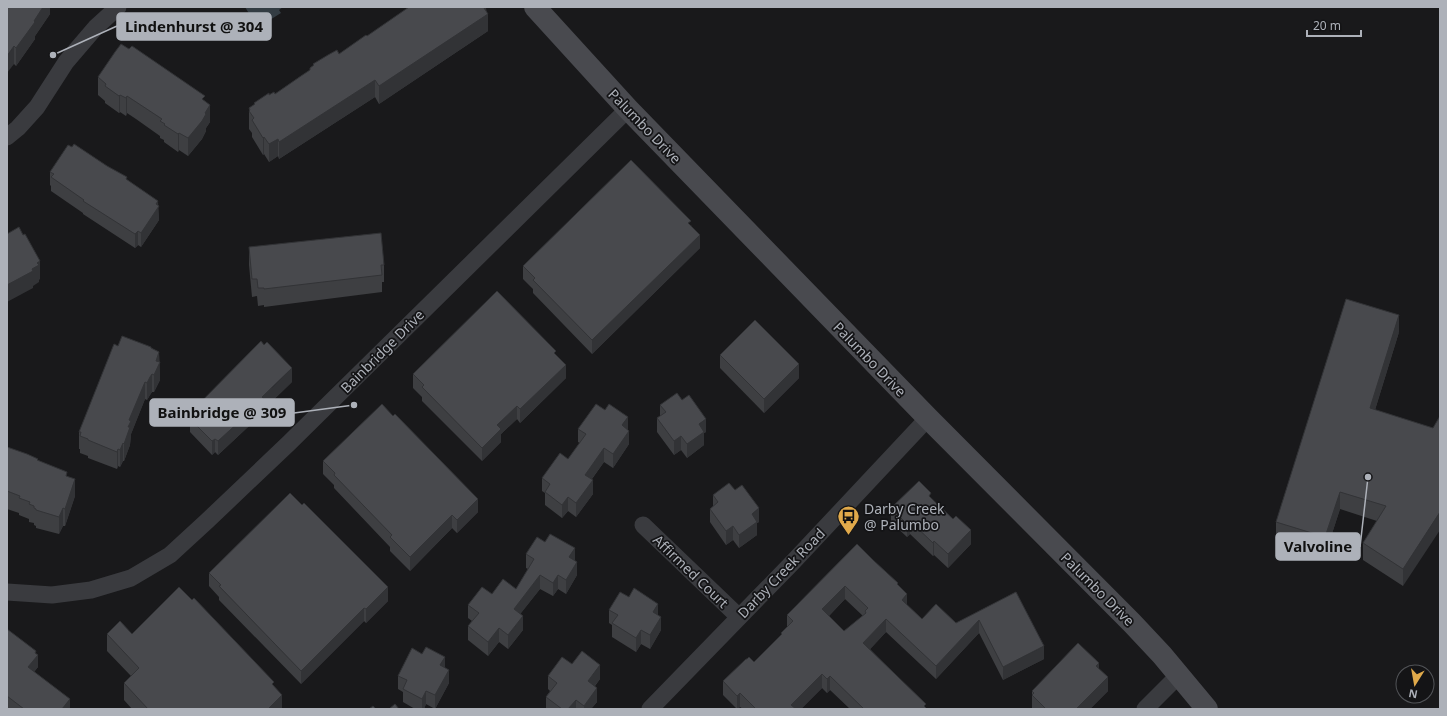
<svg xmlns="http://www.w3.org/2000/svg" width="1447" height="716" font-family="'Noto Sans',sans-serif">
<rect width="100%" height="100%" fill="#19191b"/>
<path fill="#333c43" d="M245,7H283L279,10L281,13L265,23L259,16L253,20Z"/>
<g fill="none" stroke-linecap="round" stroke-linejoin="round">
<g stroke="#3a3b3f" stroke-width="17">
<path d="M7,137L18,128L37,107L66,62L96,27L118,7"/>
<path d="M643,525L739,617"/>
<path d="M7,592L52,595L91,590L131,578L170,555L207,521L289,443L628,109"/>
<path d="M650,709L793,562L928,418"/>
<path d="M1145,709L1179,675"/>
</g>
<path stroke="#494a4f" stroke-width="22" d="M535,7L628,109L928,418L1132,623L1162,655L1207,709"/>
</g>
<g fill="#3e3f42" fill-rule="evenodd">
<path d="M7,7H50V14L35,36V39L16,66L14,64Z"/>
<path d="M486,7L488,31L379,104L375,97L279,159L278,156L269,162L264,154L263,155L252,137V133L249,129V108L254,105V103L269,95L275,94L301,76L310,70V68L313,66V64L339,54L367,36Z"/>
<path d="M98,77L205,101L210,122L206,128V131L202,139L188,156L179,150L178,152L164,142V140L160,138V136L136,119L127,113L126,116L120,112L119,113L105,103V101L98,95Z"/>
<path d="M72,147L127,180L158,206L159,220L141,247L138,245L135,248L83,214V213L51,191V186L50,185V172Z"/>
<path d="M691,225L700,248L592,354L533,293V289L523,279V266Z"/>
<path d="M249,247L384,265V282H382V292L264,307V305L258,306L257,296L252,297L249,265Z"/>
<path d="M1399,332L1375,410L1433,428L1403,586L1363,560V543L1377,521L1340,509L1325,555L1276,540V522Z"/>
<path d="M118,346L151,348L159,352L160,380L154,392H152L150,395L147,400L145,399L131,434L130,445L124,461H123L120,467L118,466L117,469L88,458V456L80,453V449H79V432Z"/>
<path d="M556,355L566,378L520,423L517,419L501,434V442L482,461L422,401V397L413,388V374Z"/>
<path d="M720,355L799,378L764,413L720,368Z"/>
<path d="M292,382L264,409V412L218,455L215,452L212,455L190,432V413Z"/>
<path d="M660,405L706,432L704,433V445L687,458L681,450L674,455L657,432V418L660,416Z"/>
<path d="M578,429L628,430L629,444L613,468L604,462L592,479L593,494L576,517L568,511L562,518L545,505V493L542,491V478L568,459L580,443L578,442Z"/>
<path d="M7,447L38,460L67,476L75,496L65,526H63L59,534L36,528V526L34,525V523L29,522V519L19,515V513L7,509Z"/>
<path d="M323,461L478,512L457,533L452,528L410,571L390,551V547L334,488V485L323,474Z"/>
<path d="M713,495L759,522L757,523V535L739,548L733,540L726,545L710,522V509L713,507Z"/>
<path d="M891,508L971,544L948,568L934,555L933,556L910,534L907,537L891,522Z"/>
<path d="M857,544L898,585L907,605L922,619L956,623L1016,592L1044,659L1003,680L979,633L936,679L886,632L870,649L927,709H850L830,690L827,693L822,688L801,709H743L740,707L737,709L723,695V681L754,662L781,635V633L787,628V615ZM845,599L863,616L844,631L829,616Z"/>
<path d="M526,554L575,560L577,575L566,594L558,589L553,596L540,589L520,614L523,630L508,649L499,642L488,656L468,640V626L472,621L468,618V605L516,589L528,569L526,568Z"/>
<path d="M209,573L388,601L366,623L364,621L301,684L219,600V597L209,586Z"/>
<path d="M609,610L658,615L661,630L650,649L641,644L636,652L612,637V625L609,623Z"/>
<path d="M7,629L36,654L38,667L34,672L70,709H8L7,708Z"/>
<path d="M107,634H132L274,687L282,709H132L124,700V683L131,676L107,651Z"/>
<path d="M572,664L600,679L595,686L597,702L591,709H546V697L550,691L548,689V676Z"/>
<path d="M445,667L449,683L435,709L426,704L424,709H415L403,702V692L398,689V676Z"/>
<path d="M1099,669L1108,691L1090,709H1033L1032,708V691Z"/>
</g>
<g fill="#323336">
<path d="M43,7H50V14L35,36V39L16,66V48Z"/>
<path d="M485,7H486V15L488,14V31L379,104V86Z"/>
<path d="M14,46V64L7,73V56Z"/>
<path d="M375,80V97L279,159V142Z"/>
<path d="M120,95V112L119,113V96Z"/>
<path d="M127,96V113L126,116V98Z"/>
<path d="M210,105V122L206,128V131L202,139L188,156V138Z"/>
<path d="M179,133V150L178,152V134Z"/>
<path d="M264,137V154L263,155V138Z"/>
<path d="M278,139V156L269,162V144Z"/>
<path d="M158,201L159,220L141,247V233Z"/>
<path d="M138,231V245L135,248V234Z"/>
<path d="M700,235V248L592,354V340Z"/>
<path d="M40,261V279L39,280V282L33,286V288L7,302V285L32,269L37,263Z"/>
<path d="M1399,315V332L1370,426V408Z"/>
<path d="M159,352L160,380L154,392V375L156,361Z"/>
<path d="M799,364V378L764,413V399Z"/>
<path d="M566,365V378L520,423V409Z"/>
<path d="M292,368V382L264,409V412L218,455V441Z"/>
<path d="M152,374V392L150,395L147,400V383L150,377Z"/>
<path d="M145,382V399L131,434L130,445L124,461V444L129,420Z"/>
<path d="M517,406V419L501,434V442L482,461V448L497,425Z"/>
<path d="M628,417V431L622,425Z"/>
<path d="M706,419V432L704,433V445L687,458V444L699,424Z"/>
<path d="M629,431V444L613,468V454Z"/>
<path d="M681,436V450L674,455V441Z"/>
<path d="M215,439V452L212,455V441Z"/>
<path d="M123,443V461L120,467V450Z"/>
<path d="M604,448V462L585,488V475Z"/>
<path d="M118,449V466L117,469V452Z"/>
<path d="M75,479V496L65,526V509Z"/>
<path d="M593,480V494L576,517V503Z"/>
<path d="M1340,492V509L1325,555V537Z"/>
<path d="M568,497V511L562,518V505Z"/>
<path d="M478,499V512L457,533V520Z"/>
<path d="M63,508V526L59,534V517Z"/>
<path d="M759,508V522L757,523V535L739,548V535L752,514Z"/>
<path d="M1440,512V530L1403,586V569Z"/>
<path d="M452,515V528L410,571V557Z"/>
<path d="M910,521V534L907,537V524Z"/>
<path d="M733,526V540L726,545V531Z"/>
<path d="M971,530V544L948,568V554Z"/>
<path d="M934,541V555L933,556V543Z"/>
<path d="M575,548V562L569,557Z"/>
<path d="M577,562V575L566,594V580Z"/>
<path d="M540,575V589L514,622V609Z"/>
<path d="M558,575V589L553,596V583Z"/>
<path d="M845,586V599L822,623V609Z"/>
<path d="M388,587V601L366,623V609Z"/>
<path d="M907,594V607L902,600Z"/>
<path d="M658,604V617L653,612Z"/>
<path d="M364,608V621L301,684V671Z"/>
<path d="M523,616V630L508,649V635Z"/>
<path d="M661,617V630L650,649V635Z"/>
<path d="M886,619V632L863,657V643Z"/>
<path d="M979,620V633L936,679V666Z"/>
<path d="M499,628V642L488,656V642Z"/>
<path d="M641,630V644L636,652V638Z"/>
<path d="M1044,646V659L1003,680V667Z"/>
<path d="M36,651V657L38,655V667L28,679V667Z"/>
<path d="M445,657V671L440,665Z"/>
<path d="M1099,663V677L1096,666Z"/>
<path d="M600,665V679L588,694V681Z"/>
<path d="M449,670V683L435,709V695Z"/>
<path d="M822,674V688L801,709H791V705Z"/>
<path d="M830,676V690L827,693V679Z"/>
<path d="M1108,677V691L1090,709H1076Z"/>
<path d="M597,688V702L591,709H584V706Z"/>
<path d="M426,691V704L424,709H422V699Z"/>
<path d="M740,693V707L737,709V696Z"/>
<path d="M282,695V709H268Z"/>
<path d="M70,699V709H62Z"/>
<path d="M576,700V709H568Z"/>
</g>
<g fill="#48494d" stroke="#323336" fill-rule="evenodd">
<path d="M7,7H43L34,21L35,22L16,48L14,46L7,56Z"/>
<path d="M409,7H485L484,8L488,14L379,86L375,80L279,142L278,139L269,144L264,137L263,138L252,120L254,118L249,111L250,110L249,108L255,104L254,103L269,93V95L274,92L275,94L301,76L310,70V68L314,65L313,64L328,55L337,50L339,54L366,35L367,36Z"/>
<path d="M121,44L129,49L132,46L205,96L202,99L210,105L205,113L206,114L202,121L188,138L179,133L178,134L164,125L165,124L160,121L162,119L127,96L126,98L120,95L119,96L105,86L106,84L98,77L115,52Z"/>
<path d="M74,144L107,166L127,177L126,179L158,201L156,204L159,206L141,233L138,231L135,234L83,201L84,200L51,177L54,174L50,172L68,145L72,147Z"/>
<path d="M631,160L691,221L688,223L700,235L592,340L533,280L535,278L523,266Z"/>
<path d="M19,227L23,235L25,234L40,261L37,263L39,265L32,269L33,271L7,285V234Z"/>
<path d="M381,233L384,265H381L382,275L264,289V288H258L257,279H252L249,247Z"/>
<path d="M497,291L556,351L554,353L566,365L520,409L517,406L497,425L501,429L482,448L422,387L424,385L413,374Z"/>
<path d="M1346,299L1399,315L1370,408L1433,428L1440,416V512L1403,569L1363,543L1386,506L1340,492L1325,537L1276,522Z"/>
<path d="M755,320L799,364L764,399L720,355Z"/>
<path d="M122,336L151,347V348L159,352L156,361L160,362L154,375L152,374L150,377L147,383L145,382L129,420L131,421L128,427H130L124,444L123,443L120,450L118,449L117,452L88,440V439L80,436L81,432H79L114,344L118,346Z"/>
<path d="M261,341L264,345L267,342L292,368L262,397L264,399L218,441L215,439L212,441L190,419L193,416L190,413Z"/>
<path d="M677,393L682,400L689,395L706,419L699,424L704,432L687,444L681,436L674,441L657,418L666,412L660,405Z"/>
<path d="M382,404L393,416L395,414L478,499L457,520L452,515L410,557L390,537L392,535L334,475L335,473L323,461Z"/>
<path d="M596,404L605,410L609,404L628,417L622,425L629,431L613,454L604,448L585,475L593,480L576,503L568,497L562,505L545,492L550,484L542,478L560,453L568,459L586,434L578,429Z"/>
<path d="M7,447L27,454L38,459L37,460L67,472L66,476L75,479L65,509L63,508L59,517L36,510V509L34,508V506L29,504L30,502L19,498L20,496L7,491Z"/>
<path d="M919,481L931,493L929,496L953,519L956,516L971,530L948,554L934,541L933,543L910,521L907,524L891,508Z"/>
<path d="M729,483L735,490L742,485L759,508L752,514L757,522L739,535L733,526L726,531L710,509L718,502L713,495Z"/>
<path d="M290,493L302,505L304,503L388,587L366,609L364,608L301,671L219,586L221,585L209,573Z"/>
<path d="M550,534L575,548L569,557L577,562L566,580L558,575L553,583L540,575L514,609L523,616L508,635L499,628L488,642L468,626L479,613L468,605L482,587L492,594L503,579L516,589L534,559L526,554L537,537L545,542Z"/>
<path d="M857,544L873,560L898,583L897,584L907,594L902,600L922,619L936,604L956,623L1016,592L1044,646L1003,667L979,620L936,666L886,619L863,643L926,704L924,706L927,709H864L830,676L827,679L822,674L791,705L796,709H756L740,693L737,696L723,681L746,659H747L749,657L754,662L782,634L781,633L793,621L787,615ZM845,586L868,608L865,611L866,613L844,631L822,609Z"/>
<path d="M179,587L192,600L194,598L274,682L272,684L282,695L268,709H148L124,683L139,668L107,634L120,621L132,634Z"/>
<path d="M634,588L658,604L653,612L661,617L650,635L641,630L636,638L612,623L618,615L609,610L620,592L629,597Z"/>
<path d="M7,629L36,651L35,653L38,655L28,667L70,699L62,709H24L7,696Z"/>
<path d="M1078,643L1099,663L1096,666L1108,677L1076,709H1046L1032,695L1034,693L1032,691Z"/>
<path d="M426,647L445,657L440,665L449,670L435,695L426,691L422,699L403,689L407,680L398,676L412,648L422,654Z"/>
<path d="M582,651L600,665L588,681L597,688L584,706L576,700L568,709H562L546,697L557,683L548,676L562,657L572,664Z"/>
<path d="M395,704L399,709H389Z"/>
<path d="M373,706L376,709H369Z"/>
</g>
<defs>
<symbol id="bus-pin" viewBox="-11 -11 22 30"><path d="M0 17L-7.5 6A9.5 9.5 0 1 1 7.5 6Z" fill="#e1aa4b" stroke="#141416"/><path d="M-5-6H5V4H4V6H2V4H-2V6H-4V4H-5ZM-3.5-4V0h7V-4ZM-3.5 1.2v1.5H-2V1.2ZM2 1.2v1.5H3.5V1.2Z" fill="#111"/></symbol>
</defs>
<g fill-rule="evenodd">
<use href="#bus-pin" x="836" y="504" width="25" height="34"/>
</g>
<g text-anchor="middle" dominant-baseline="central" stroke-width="3.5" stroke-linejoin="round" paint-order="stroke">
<g font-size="14" fill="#adb1b9" stroke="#141416">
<text transform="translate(645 126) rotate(46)">Palumbo Drive</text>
<text transform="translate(382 351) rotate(-45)">Bainbridge Drive</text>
<text transform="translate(870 359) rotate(46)">Palumbo Drive</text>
<text transform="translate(691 571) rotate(44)">Affirmed Court</text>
<text transform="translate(781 573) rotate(-46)">Darby Creek Road</text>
<text transform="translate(1098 589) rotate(45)">Palumbo Drive</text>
</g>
<g font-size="14" fill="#adb1b9" stroke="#141416" text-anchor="start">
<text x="864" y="508">Darby Creek<tspan x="864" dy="16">@ Palumbo</tspan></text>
</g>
</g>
<path fill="none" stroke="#adb1b9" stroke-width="1.5" d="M53 55L117 26M354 405L294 413M1368 477L1360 547"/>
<g fill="#adb1b9" stroke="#141416" stroke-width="1.5">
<circle cx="53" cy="55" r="4"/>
<circle cx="354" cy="405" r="4"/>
<circle cx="1368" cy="477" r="4"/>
</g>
<g fill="#adb1b9" stroke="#adb1b9" stroke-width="1.5">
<rect x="117" y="13" width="154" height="27" rx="4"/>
<rect x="150" y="399" width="144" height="27" rx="4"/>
<rect x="1276" y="533" width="84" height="27" rx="4"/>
</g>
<g font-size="15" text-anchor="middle" font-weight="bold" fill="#111">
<text x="194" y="32">Lindenhurst @ 304</text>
<text x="222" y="418">Bainbridge @ 309</text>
<text x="1318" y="552">Valvoline</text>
</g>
<rect width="1447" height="716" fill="none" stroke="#adb1b9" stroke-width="16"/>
<g transform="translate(1415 684) rotate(191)"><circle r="19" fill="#141416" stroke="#515357"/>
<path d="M0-3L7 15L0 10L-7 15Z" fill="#e1aa4b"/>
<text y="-6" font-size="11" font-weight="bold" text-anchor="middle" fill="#adb1b9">N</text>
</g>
<path d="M1307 30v6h54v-6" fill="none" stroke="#adb1b9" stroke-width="2"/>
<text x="1313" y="30" font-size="12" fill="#adb1b9" stroke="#141416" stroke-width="3" paint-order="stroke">20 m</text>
</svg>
